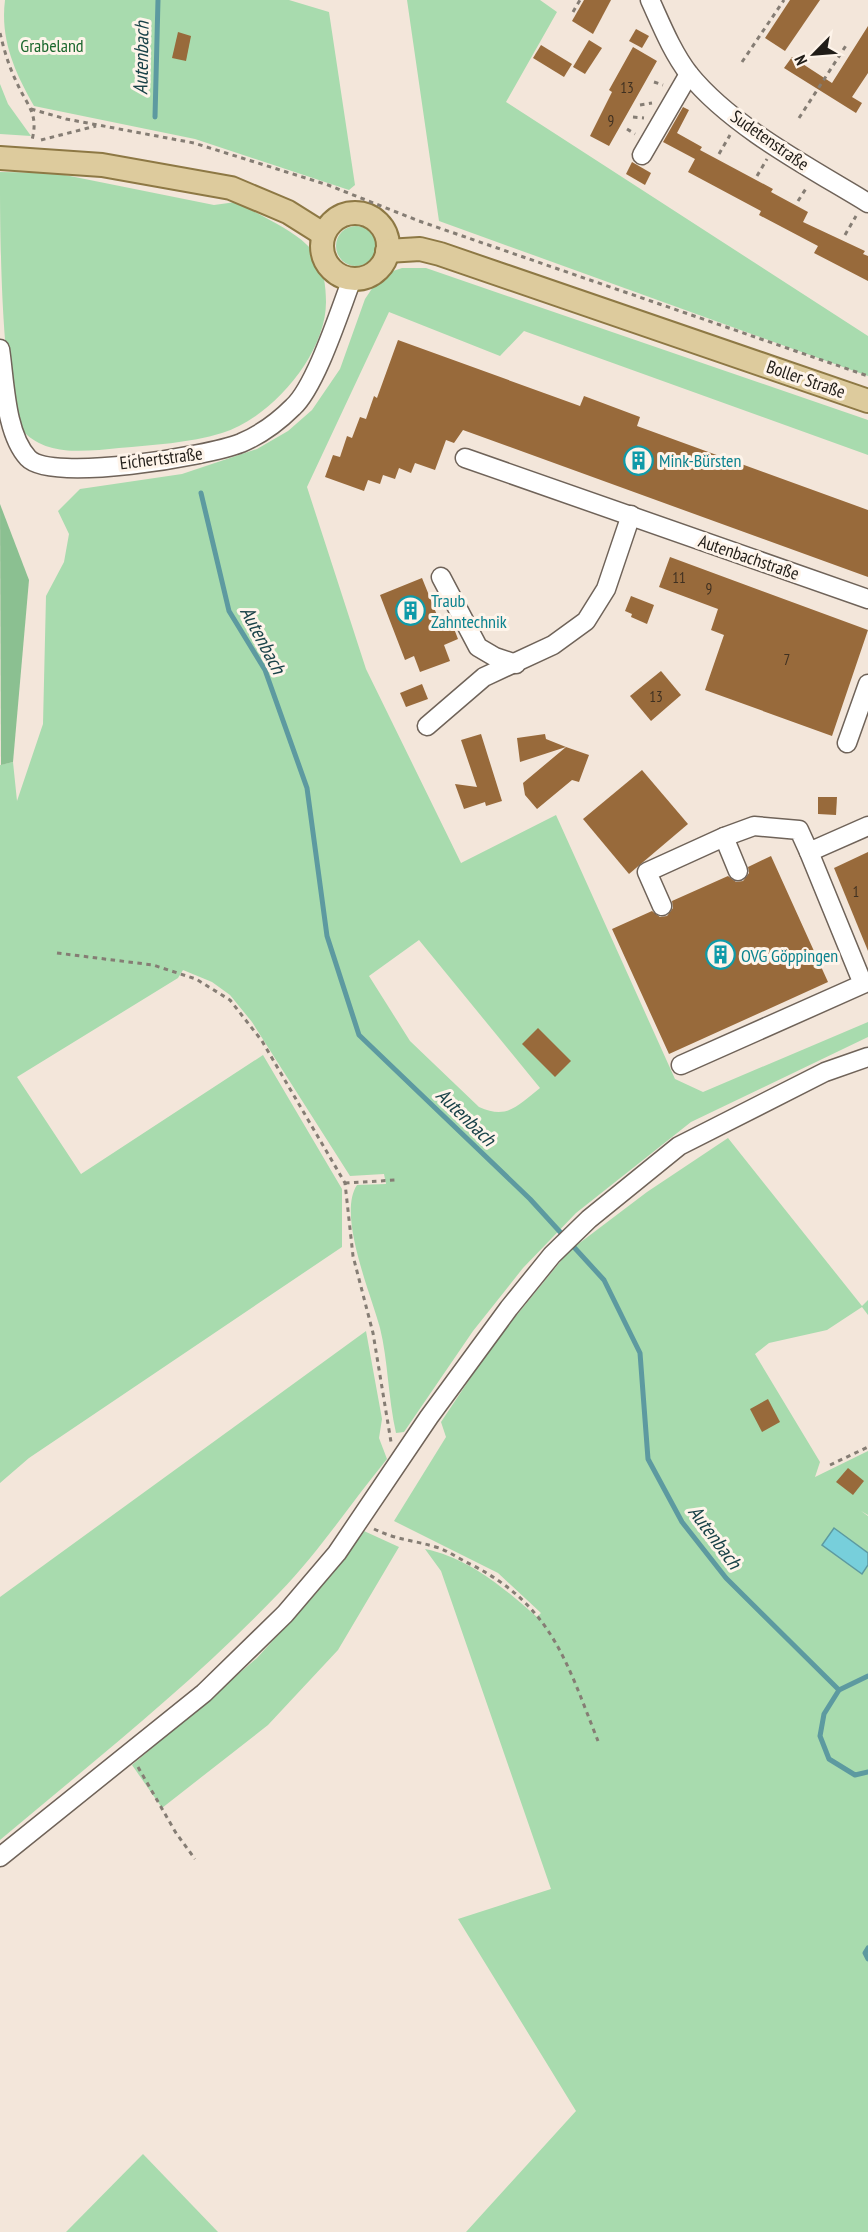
<svg xmlns="http://www.w3.org/2000/svg" width="868" height="2232" font-family="'PT Sans Narrow',sans-serif">
<rect width="100%" height="100%" fill="#f3e6da"/>
<g fill="#a8dbae" fill-rule="evenodd">
<path d="M5,0H289L329,12L355,185L349,190L195,139L34,106C15,72 0,40 5,0Z"/>
<path d="M407,0H540L557,12L506,102L868,336V376L439,221Z"/>
<path d="M0,84L8,104L31,136L0,134Z"/>
<path d="M0,172L55,173L214,205L236,202C256,213 291,229 306,244C322,258 326,282 326,302C326,355 271,418 222,433C189,443 153,445 119,448C87,451 48,457 24,432C0,403 0,217 0,172Z"/>
<circle cx="356" cy="246" r="20"/>
<path d="M402,268H426L868,420V455L524,331L500,356L389,312L307,487L366,669L461,863L556,815L675,1079L703,1092L868,1022V1037L691,1122L576,1213L523,1268L473,1331L404,1432L396,1433C388,1398 388,1360 380,1328C371,1294 337,1215 357,1185L386,1184L384,1174L350,1176L252,1022L230,995L212,982L183,970L178,978L17,1077L81,1174L263,1055L342,1189V1247L29,1458L0,1483V765L13,762L17,801L43,724L46,596L64,562L69,534L58,511L80,489L182,474L257,449L288,431L312,410L340,369L365,299L381,275ZM419,940L540,1088C518,1105 508,1120 479,1107L410,1041L369,976Z"/>
<path d="M728,1138L862,1306L868,1300V1315L862,1307L827,1330L769,1343L755,1354L820,1462L815,1477L868,1451V1515L861,1511L868,1516V2232H466L576,2111L458,1919L551,1889L441,1571L425,1549C469,1558 504,1588 537,1617L541,1613L498,1573L394,1521L446,1437L441,1422L493,1344L569,1251L647,1192Z"/>
<path d="M366,1331L382,1419L379,1438L387,1459C351,1503 318,1553 279,1593C193,1683 95,1760 0,1840V1597Z"/>
<path d="M364,1531L399,1547L338,1650L268,1725L162,1808L132,1765L257,1658L317,1592Z"/>
<path d="M143,2154L218,2232H66Z"/>
</g>
<path fill="#8bc091" d="M0,504L29,580L13,762L1,765Z"/>
<path fill="#77cfdb" stroke="#5d9aa0" stroke-width="1.5" d="M834,1528L868,1553V1565L862,1574L822,1545Z"/>
<g fill="none" stroke-linecap="round" stroke-linejoin="round">
<g stroke="#5d9aa0" stroke-width="5">
<path d="M155,117L158,0"/>
<path d="M201,493L229,611L265,670L307,788L327,936L359,1035L530,1199L604,1280L640,1353L648,1459L682,1522L726,1578L839,1690"/>
<path d="M868,1676L839,1690L824,1714L820,1736L829,1759L855,1775L868,1772"/>
<path d="M868,1948L865,1953L868,1959"/>
</g>
</g>
<g fill="#986a3b">
<path d="M584,0H611L593,34L572,21Z"/>
<path d="M790,0H820L785,51L765,38Z"/>
<path d="M868,26V73L852,97L862,103L856,113L784,68L792,57L832,83Z"/>
<path d="M636,29L649,36L642,48L629,41Z"/>
<path d="M178,32L191,36L186,61L172,58Z"/>
<path d="M589,40L602,48L585,74L573,67Z"/>
<path d="M541,45L572,64L564,77L533,58Z"/>
<path d="M633,47L657,61L609,146L590,136L612,92L609,90Z"/>
<path d="M683,107L689,110L677,133L702,147L700,150L773,189L771,192L808,212L803,222L865,251L863,254L868,256V281L814,253L818,246L759,215L761,211L688,172L695,159L663,142Z"/>
<path d="M632,162L651,173L645,185L626,174Z"/>
<path d="M398,340L580,406L584,396L640,417L637,426L868,510V577L463,430L454,443L446,440L435,470L415,463L411,473L399,468L395,479L383,475L380,484L368,480L364,491L325,477L333,455L340,457L347,436L352,438L360,417L366,419L374,396L377,398Z"/>
<path d="M670,557L868,630L832,736L705,690L724,635L711,630L718,609L659,587Z"/>
<path d="M422,578L443,630L453,626L458,639L444,645L450,661L420,672L414,656L405,660L380,595Z"/>
<path d="M631,596L654,605L647,624L631,617L632,614L625,611Z"/>
<path d="M661,671L681,695L651,721L630,696Z"/>
<path d="M422,684L428,699L406,707L400,693Z"/>
<path d="M481,734L502,801L486,806L485,802L464,809L455,784L477,787L461,740Z"/>
<path d="M545,734L546,739L566,747L520,762L517,738Z"/>
<path d="M566,747L589,755L579,782L572,780L537,809L525,795L523,783Z"/>
<path d="M642,770L688,824L629,874L583,819Z"/>
<path d="M818,797H837L836,815L818,814Z"/>
<path d="M868,852V951L834,868Z"/>
<path d="M771,856L828,982L669,1054L612,929L652,911L660,917L667,916L673,908L672,901L728,876L736,882L743,881L749,873L748,867Z"/>
<path d="M538,1028L571,1061L555,1077L522,1044Z"/>
<path d="M768,1399L780,1422L762,1432L750,1409Z"/>
<path d="M848,1468L864,1481L853,1495L836,1482Z"/>
</g>
<g fill="none" stroke-linecap="round" stroke-linejoin="round">
<defs>
<g id="minor">
<path d="M650,0C661,24 672,52 689,74C732,127 809,167 868,203"/>
<path d="M642,155L689,74"/>
<path d="M0,349C5,381 5,433 28,458C51,483 208,456 241,443C260,435 279,421 293,407C316,386 340,310 352,279"/>
<path d="M465,458L868,599"/>
<path d="M441,577L478,647L495,657L516,664"/>
<path d="M427,726L484,677L553,645L586,621L606,589L631,515"/>
<path d="M847,743L868,684"/>
<path d="M724,837L738,871"/>
<path d="M662,906L647,872L724,837L754,826L799,830L809,852L868,826"/>
<path d="M681,1065L863,984L809,852"/>
<path d="M0,1857L204,1693L285,1614L337,1553L429,1417L509,1308L552,1255L589,1219L679,1146L825,1072L868,1057"/>
</g>
<g id="major">
<path d="M0,158L102,165L231,188L288,212L323,234"/>
<circle cx="355" cy="246" r="33"/>
<path d="M387,251L420,249L440,254L868,401"/>
</g>
</defs>
<use href="#minor" stroke="#6f6359" stroke-width="21"/>
<use href="#major" stroke="#8d7844" stroke-width="26"/>
<g stroke="#857d74" stroke-width="3" stroke-dasharray="4.5 4.5" stroke-linecap="butt">
<path d="M573,12L580,0"/>
<path d="M0,33C4,50 9,67 17,83C27,106 39,113 32,140"/>
<path d="M742,62L784,0"/>
<path d="M654,82L663,85"/>
<path d="M640,105L652,103"/>
<path d="M31,109L66,119L194,143L328,185L419,221L868,376"/>
<path d="M633,117L644,118"/>
<path d="M799,118L847,44"/>
<path d="M627,129L635,134"/>
<path d="M41,140L96,126"/>
<path d="M719,154L730,135"/>
<path d="M757,176L767,159"/>
<path d="M798,201L807,187"/>
<path d="M845,235L856,216"/>
<path d="M57,953L153,965L196,979L230,1000L262,1041L345,1183L353,1256L373,1333L391,1442"/>
<path d="M345,1183L396,1180"/>
<path d="M830,1465L868,1447"/>
<path d="M374,1529C399,1541 415,1540 439,1548C450,1552 461,1560 472,1565C552,1606 567,1663 598,1741"/>
<path d="M138,1767L176,1833L195,1859"/>
</g>
<use href="#minor" stroke="#fff" stroke-width="18"/>
<use href="#major" stroke="#ddcb9d" stroke-width="22"/>
</g>
<defs>
<symbol id="building-ring" viewBox="-11 -11 22 22"><circle r="9.5" fill="#fef4ea" stroke="#0f9aa8" stroke-width="1.5"/><path d="M-4-6H4V6H1V3H-1V6H-4ZM-2.5-4.3h1.7v1.8h-1.7ZM.8-4.3h1.7v1.8H.8ZM-2.5-1h1.7V.8h-1.7ZM.8-1h1.7V.8H.8Z" fill="#0f9aa8"/></symbol>
</defs>
<g fill-rule="evenodd">
<use href="#building-ring" x="622" y="444" width="33" height="33"/>
<use href="#building-ring" x="394" y="594" width="33" height="33"/>
<use href="#building-ring" x="704" y="938" width="33" height="33"/>
</g>
<g text-anchor="middle" dominant-baseline="central" stroke-width="6" stroke-linejoin="round" paint-order="stroke">
<g font-size="15" fill="#3f3021">
<text x="627" y="87">13</text>
<text x="611" y="120">9</text>
<text x="679" y="577">11</text>
<text x="709" y="588">9</text>
<text x="787" y="659">7</text>
<text x="656" y="696">13</text>
<text x="856" y="891">1</text>
</g>
<g font-size="18" fill="#1c682e" stroke="#fef4ea">
<text x="52" y="45">Grabeland</text>
</g>
<g font-size="18" fill="#211d18" stroke="#fef4ea">
<text transform="translate(770 140) rotate(35)">Sudetenstraße</text>
<text transform="translate(806 379) rotate(19)">Boller Straße</text>
<text transform="translate(161 458) rotate(-7)">Eichertstraße</text>
<text transform="translate(749 557) rotate(19)">Autenbachstraße</text>
</g>
<g font-size="18" fill="#0d838f" stroke="#fef4ea" text-anchor="start">
<text x="659" y="460">Mink-Bürsten</text>
<text x="431" y="600">Traub<tspan x="431" dy="21">Zahntechnik</tspan></text>
<text x="741" y="955">OVG Göppingen</text>
</g>
<g font-size="20" font-style="italic" fill="#194248" stroke="#fef4ea">
<text transform="translate(141 58) rotate(-89)">Autenbach</text>
<text transform="translate(263 640) rotate(62)">Autenbach</text>
<text transform="translate(466 1117) rotate(44)">Autenbach</text>
<text transform="translate(715 1537) rotate(53)">Autenbach</text>
</g>
</g>
<g transform="translate(814 54) rotate(245)" stroke="#fef4ea" stroke-width="4.5" paint-order="stroke">
<path d="M0-4.5L10 22L0 15L-10 22Z" fill="#211d18"/>
<text y="-9" font-size="16" font-weight="bold" text-anchor="middle" fill="#211d18">N</text>
</g>
</svg>
